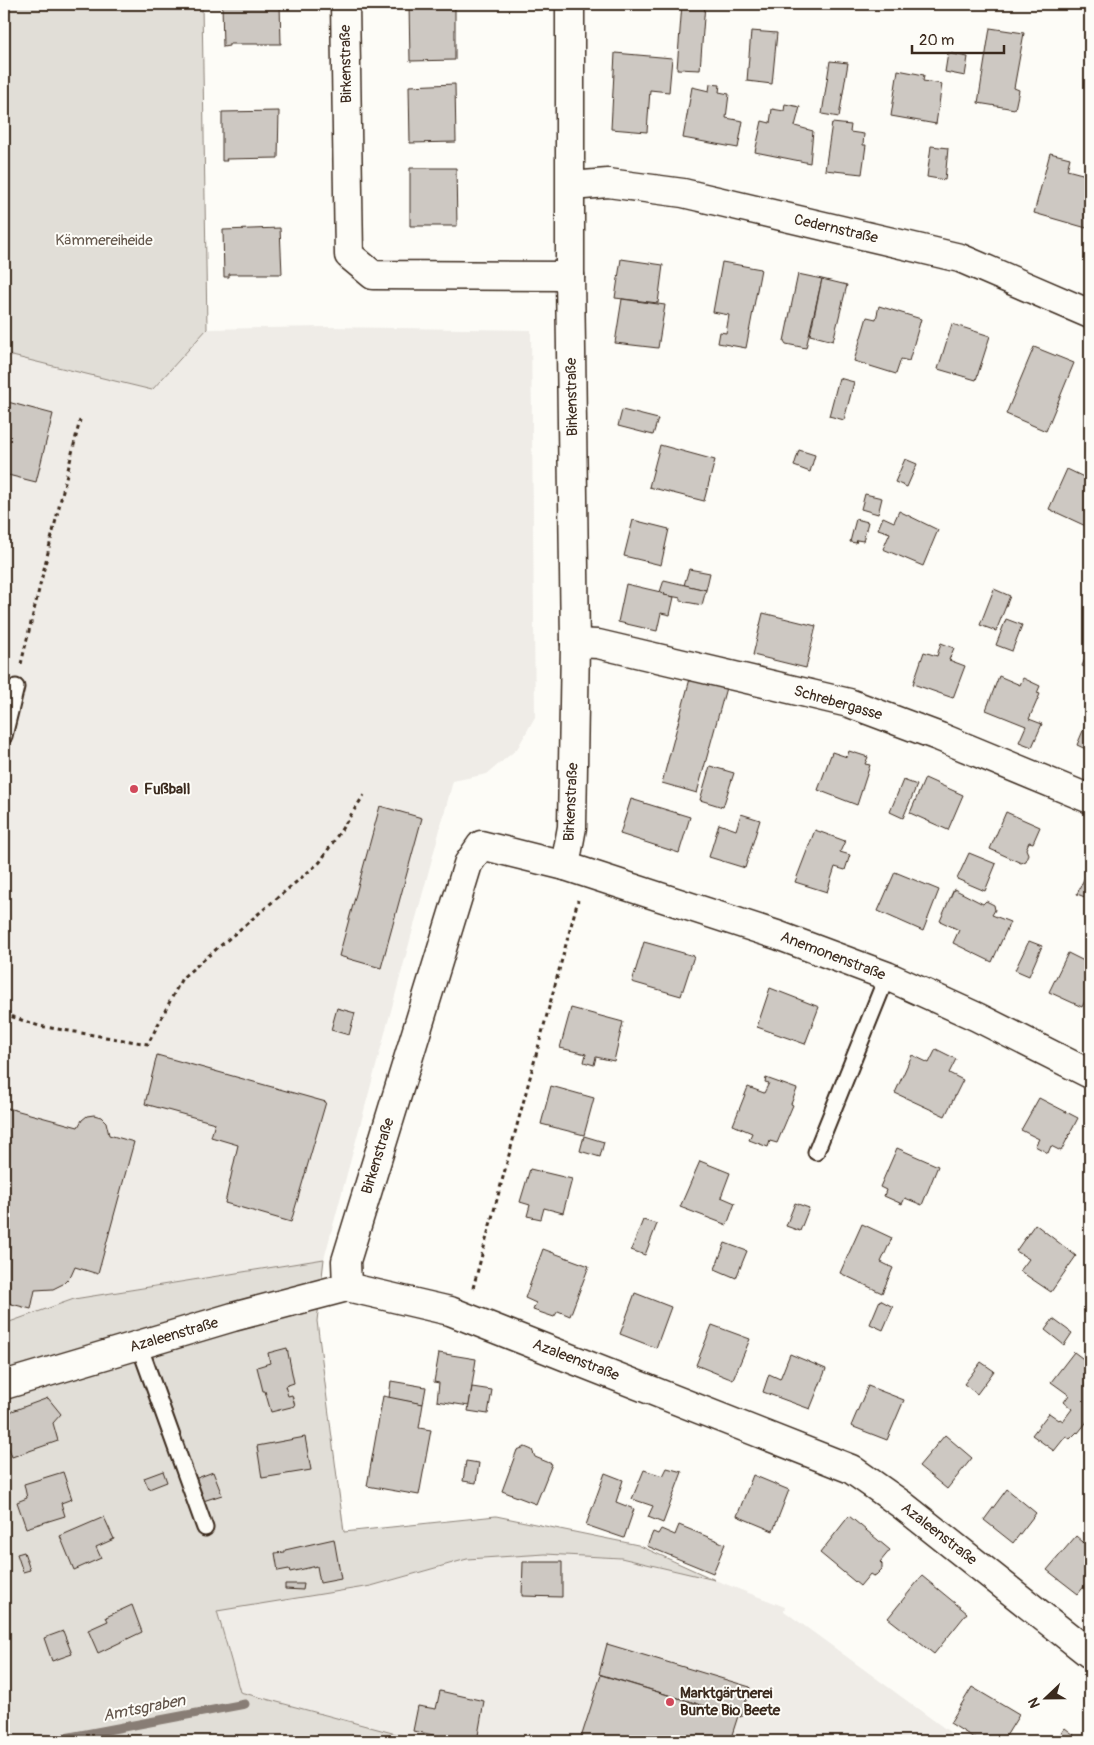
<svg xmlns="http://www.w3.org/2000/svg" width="1094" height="1745" font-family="Pangolin,sans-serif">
<rect width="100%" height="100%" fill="#fdfcf7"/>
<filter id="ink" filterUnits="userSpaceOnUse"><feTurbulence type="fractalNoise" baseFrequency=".02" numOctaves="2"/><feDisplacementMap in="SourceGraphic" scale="10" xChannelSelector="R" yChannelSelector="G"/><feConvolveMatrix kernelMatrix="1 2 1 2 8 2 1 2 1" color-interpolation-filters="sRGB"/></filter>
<g filter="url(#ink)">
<g fill="#efece7">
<path d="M327,327L531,330L535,717L517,749L487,774L453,781L324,1259L74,1299L4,1324V354L152,390L207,329Z"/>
<path d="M545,1554L621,1558L715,1580L785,1607L784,1611L962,1741H421L240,1692L217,1610L371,1586L467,1559Z"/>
</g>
<g fill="#e1ded7" stroke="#8e847a">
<path d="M4,4H202L207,329L152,390L4,354Z"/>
<path d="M324,1259L317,1321L344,1532L496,1516L638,1545L715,1580L621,1558L545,1554L467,1559L371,1586L217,1611L240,1692L422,1741H4V1324L74,1299Z"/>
</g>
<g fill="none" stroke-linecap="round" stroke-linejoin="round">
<path stroke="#887d74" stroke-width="9" d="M49,1741L245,1704"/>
</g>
<g fill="#cdc8c2" stroke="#3b2a1e">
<path d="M222,4H280L281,44H229V46L223,47Z"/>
<path d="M409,4H455V60L410,61Z"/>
<path d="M682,4H705L700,70L677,69Z"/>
<path d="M959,4H976L975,7Z"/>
<path d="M990,28L1024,33L1014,88L1019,90L1015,109L978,103Z"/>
<path d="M751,31L777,33L772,84L747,81Z"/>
<path d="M615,53L672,58L669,92L650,90L647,132L611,129Z"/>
<path d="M948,53L968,57L965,76L945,72Z"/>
<path d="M830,61L848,63L839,117L822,114Z"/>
<path d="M898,70L924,75L923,81L942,84L936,124L891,116Z"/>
<path d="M455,84L456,142L410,143L409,86Z"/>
<path d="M710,84L720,85L719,92L729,94L726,118L743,121L738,148L683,138L692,87L709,91Z"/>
<path d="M785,104L800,107L795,126L813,131L810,163L755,152L762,121L770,123L772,109L784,111Z"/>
<path d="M279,111L278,158L226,159L227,161H222V112Z"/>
<path d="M832,123L851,125L850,132L864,134L863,145H866L862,174L825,170Z"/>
<path d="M931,146L948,148L945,180L927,177Z"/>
<path d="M1050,153L1070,158L1067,170L1090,176V229L1034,213Z"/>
<path d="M410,168H456L457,226H410Z"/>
<path d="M280,228L282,274H229V277H224L223,230Z"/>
<path d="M621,259L663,265L658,303L615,298Z"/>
<path d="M722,262L761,269L746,348L718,343L720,332L726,333L729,315L713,312Z"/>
<path d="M798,274L822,279L806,348L786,344L784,341Z"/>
<path d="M822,279L847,285L833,341L810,335Z"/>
<path d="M622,299L665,305L658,348L615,343Z"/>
<path d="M879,306L921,319L909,361L901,359L896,374L854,361L867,317L876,319Z"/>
<path d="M952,324L990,336L976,380L938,369Z"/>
<path d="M1034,347L1074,363L1046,431L1006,414Z"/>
<path d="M839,378L854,382L844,420L829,416Z"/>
<path d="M4,401L53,414L36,482L4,474Z"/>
<path d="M622,410L658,419L653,435L618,426Z"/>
<path d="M660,445L715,460L704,501L649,487Z"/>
<path d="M799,450L815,455L810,472L794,466Z"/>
<path d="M905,459L917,464L907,487L895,482Z"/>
<path d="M1067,469L1090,480V528L1049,509Z"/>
<path d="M865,494L882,498L878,514L861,509Z"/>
<path d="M899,511L938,530L923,566L883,549L890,533L878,529L883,517L894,522Z"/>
<path d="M856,519L868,522L863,541L857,540L856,543L850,542Z"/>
<path d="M633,520L669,529L661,565L624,556Z"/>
<path d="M689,569L710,573L706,590L684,585Z"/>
<path d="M664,580L706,590L702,605L681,601V598L664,595L665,593L660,592Z"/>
<path d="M626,584L665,593L664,595L674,597L670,615L661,613L657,631L618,622Z"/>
<path d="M994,589L1010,596L996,631L980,625Z"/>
<path d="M763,613L816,626L806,668L753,655Z"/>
<path d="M1006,619L1022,625L1012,651L996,645Z"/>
<path d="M941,643L954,648L949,660L965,666L953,698L913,684L924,652L937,656Z"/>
<path d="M1090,647V669L1082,666Z"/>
<path d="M691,675L727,684L697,793L662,783Z"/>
<path d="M999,676L1020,685L1023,678L1040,686L1037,693L1040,694L1029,719L1042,724L1032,747L1019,742L1026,726L986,710Z"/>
<path d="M1090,714V751L1077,745Z"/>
<path d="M849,751L868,757L865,764L870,765L857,805L818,790L832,752L847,757Z"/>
<path d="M710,766L734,773L723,807L700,800Z"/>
<path d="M925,778L963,795L948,830L910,813Z"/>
<path d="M903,780L917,785L903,818L890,812Z"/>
<path d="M631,799L690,817L679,853L620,834Z"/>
<path d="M380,806L422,818L381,968L339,956Z"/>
<path d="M1006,812L1040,827L1033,843L1029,842L1026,849L1028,854L1026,861L1021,863L990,849Z"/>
<path d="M741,814L760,820L745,868L709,857L719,824L736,830Z"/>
<path d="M815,830L845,841L840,852L850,855L845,870L835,867L827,892L795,882Z"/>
<path d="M969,853L996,864L985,891L957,879Z"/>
<path d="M1090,866V899L1077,894Z"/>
<path d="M895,872L939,890L923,931L878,911Z"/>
<path d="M954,889L983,904L986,901L994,905L995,910L992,915L1010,922L992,962L953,943L959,930L940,921Z"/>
<path d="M1029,941L1042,946L1029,976L1015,970Z"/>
<path d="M644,942L694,956L681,996L632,982Z"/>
<path d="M1068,953L1090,964V991L1082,1007L1049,992Z"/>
<path d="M770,988L819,1007L805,1044L757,1027Z"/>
<path d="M337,1008L355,1013L349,1035L331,1030Z"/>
<path d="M571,1008L623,1022L614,1061L596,1057L594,1065L584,1062L586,1054L560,1048Z"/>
<path d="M936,1049L956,1059L949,1073L963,1080L945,1116L895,1093L912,1055L929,1063Z"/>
<path d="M157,1055L326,1102L291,1222L225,1203L238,1145L211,1137L215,1123L145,1104Z"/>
<path d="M766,1078L797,1089L791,1104L793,1105L777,1143L770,1141L768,1147L749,1140L752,1133L733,1125L748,1087L764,1093L769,1083L765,1082Z"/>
<path d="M551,1086L594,1098L584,1135L541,1124Z"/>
<path d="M1039,1098L1078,1118L1061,1151L1051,1146L1048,1153L1035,1146L1039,1139L1021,1130Z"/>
<path d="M4,1107L78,1127L82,1120L87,1116L94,1115L101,1117L106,1122L109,1135L134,1142L98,1274L75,1267L71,1276L63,1284L53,1289L35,1290L31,1309L4,1302Z"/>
<path d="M584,1136L604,1142L600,1157L580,1151Z"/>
<path d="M897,1148L938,1166L922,1205L905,1198L902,1204L884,1196L886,1190L880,1187Z"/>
<path d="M700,1161L730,1173L721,1197L735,1203L727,1225L680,1207Z"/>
<path d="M530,1169L572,1179L563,1213L544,1208L541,1219L527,1216L530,1205L520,1202Z"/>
<path d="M795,1203L809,1208L800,1231L786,1226Z"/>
<path d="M643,1220L657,1224L645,1255L631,1250Z"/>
<path d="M862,1224L892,1238L881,1262L893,1268L882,1293L840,1273Z"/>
<path d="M1035,1224L1076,1256L1051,1292L1020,1271L1029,1259L1016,1251Z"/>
<path d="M725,1243L747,1251L736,1278L715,1269Z"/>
<path d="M543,1249L589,1266L570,1316L558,1311L554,1317L533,1310L536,1303L525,1298Z"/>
<path d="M635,1293L671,1307L656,1348L620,1334Z"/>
<path d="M880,1300L893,1307L883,1330L870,1324Z"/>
<path d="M1053,1319L1072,1333L1064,1345L1045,1330Z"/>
<path d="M712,1325L750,1339L733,1380L696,1365Z"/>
<path d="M287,1348L294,1383L285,1386L288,1396L292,1395L295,1406L271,1412L265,1391H263L257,1367L270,1363L268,1353Z"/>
<path d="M1074,1352L1090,1364V1418L1078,1433L1077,1432L1070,1439L1066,1436L1054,1451L1032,1435L1049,1413L1059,1420L1060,1419L1063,1421L1072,1409L1064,1402L1069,1395L1051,1382Z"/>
<path d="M439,1353L476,1359L469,1406L437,1401L439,1383L434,1382Z"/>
<path d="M790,1354L826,1369L810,1409L763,1392L769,1374L780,1379Z"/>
<path d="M981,1362L994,1371L977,1394L964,1384Z"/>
<path d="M391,1381L426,1387L423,1404L389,1398Z"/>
<path d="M868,1386L904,1400L887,1440L851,1426Z"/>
<path d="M472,1387L492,1390L488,1414L468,1411Z"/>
<path d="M383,1396L423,1404L419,1428L431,1430L419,1495L367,1486Z"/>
<path d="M48,1398L61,1414L53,1423L58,1441L12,1457L4,1434V1414Z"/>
<path d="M945,1435L972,1458L947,1489L919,1466Z"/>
<path d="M305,1437L311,1470L262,1478L257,1446Z"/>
<path d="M525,1447L532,1450L535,1457L552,1464L536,1504L502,1491L517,1450Z"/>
<path d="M466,1461L479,1463L476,1483L463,1481Z"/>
<path d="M667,1468L682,1472L663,1523L648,1517L653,1506L632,1499L644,1470L663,1476Z"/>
<path d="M163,1471L167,1482L149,1489L144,1478Z"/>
<path d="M63,1472L72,1499L61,1503L65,1516L26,1528L17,1502L27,1498L24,1484Z"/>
<path d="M213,1472L222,1495L200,1502L192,1480Z"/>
<path d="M605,1473L623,1480L616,1502L634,1509L624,1538L586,1525Z"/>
<path d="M753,1475L789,1490L773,1531L737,1516Z"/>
<path d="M1007,1489L1036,1513L1013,1543L984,1520Z"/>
<path d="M849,1516L890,1550L880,1562L882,1564V1569L876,1575L873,1576L870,1574L860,1586L820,1553Z"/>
<path d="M104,1517L114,1539L96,1547L101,1558L74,1570L60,1536Z"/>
<path d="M679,1525L725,1544L713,1573L647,1546L653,1532L658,1534L661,1529L675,1535Z"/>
<path d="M1076,1536L1090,1548V1579L1078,1594L1047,1570Z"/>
<path d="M334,1539L341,1579L320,1583L317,1566L290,1572L289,1569L278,1571L275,1553L285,1552V1550Z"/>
<path d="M24,1552L30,1570L23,1572L17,1554Z"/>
<path d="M523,1562H562V1597L522,1596Z"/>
<path d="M922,1576L967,1613L934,1654L888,1618Z"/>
<path d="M285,1584H304L303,1590L285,1589Z"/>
<path d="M132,1605L142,1632L98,1653L88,1630L108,1621L106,1617Z"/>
<path d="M63,1631L72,1654L52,1661L44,1638Z"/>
<path d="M607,1644L750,1687L741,1717L599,1674Z"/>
<path d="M601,1675L738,1716L730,1741H580Z"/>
<path d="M972,1687L1019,1715L1003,1741H979L950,1723Z"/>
<path d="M440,1691L484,1701L477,1741H465L413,1731L418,1706L436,1709Z"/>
<path d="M1065,1728L1074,1735L1070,1741H1055Z"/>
</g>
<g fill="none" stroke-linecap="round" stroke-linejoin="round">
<defs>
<g id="service">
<path d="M4,736L16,687"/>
<path d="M816,1152L887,976"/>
<path d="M139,1345L205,1528"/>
</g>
<g id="minor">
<path d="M345,4L349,255L373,275L570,276"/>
<path d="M571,186L608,183L683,193L960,258L1090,314"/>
<path d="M575,643L598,644L849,703L940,737L1090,799"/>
<path d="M565,866L572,827L575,643L570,276V4"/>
<path d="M347,1287L346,1261L468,864L481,845L565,866L777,935L887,976L977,1017L1090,1074"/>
<path d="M4,1385L233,1317L347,1287L450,1311L851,1469L901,1504L1090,1654"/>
</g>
</defs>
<use href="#service" stroke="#3b2a1e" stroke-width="19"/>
<use href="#minor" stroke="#3b2a1e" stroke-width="31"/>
<g stroke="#3b2a1e" stroke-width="3" stroke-dasharray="4 4" stroke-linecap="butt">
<path d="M21,664L80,420"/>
<path d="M4,1014L39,1026L148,1044L182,978L320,862L364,795"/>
<path d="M473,1288L578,900"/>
</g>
<use href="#service" stroke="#fdfcf7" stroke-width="15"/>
<use href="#minor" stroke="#fdfcf7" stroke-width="28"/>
</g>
</g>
<g fill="#d1495b" stroke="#fdfcf7" stroke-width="2">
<circle cx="134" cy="789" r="5"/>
<circle cx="670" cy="1702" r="5"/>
</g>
<g text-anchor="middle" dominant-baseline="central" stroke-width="4" stroke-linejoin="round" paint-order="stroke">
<g font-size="15" fill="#3b2a1e" stroke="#fdfcf7">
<text transform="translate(346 64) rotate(-91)">Birkenstraße</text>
<text transform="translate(836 229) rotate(13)">Cedernstraße</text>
<text transform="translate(572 397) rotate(-91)">Birkenstraße</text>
<text transform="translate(838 703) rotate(16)">Schrebergasse</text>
<text transform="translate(571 802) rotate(-87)">Birkenstraße</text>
<text transform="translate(833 956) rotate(21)">Anemonenstraße</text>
<text transform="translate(378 1156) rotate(-73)">Birkenstraße</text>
<text transform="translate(174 1335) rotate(-16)">Azaleenstraße</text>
<text transform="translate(576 1360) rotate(21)">Azaleenstraße</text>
<text transform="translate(939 1534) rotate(38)">Azaleenstraße</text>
</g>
<g font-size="15" fill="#64574c" stroke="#fdfcf7">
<text x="104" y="240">Kämmereiheide</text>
</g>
<g font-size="15" font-weight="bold" fill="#3b2a1e" stroke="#fdfcf7" text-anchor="start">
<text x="144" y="789">Fußball</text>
<text x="680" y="1693">Marktgärtnerei<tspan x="680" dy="17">Bunte Bio Beete</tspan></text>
</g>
<g font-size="16" font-style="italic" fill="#615349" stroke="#fdfcf7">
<text transform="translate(144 1708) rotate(-11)">Amtsgraben</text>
</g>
</g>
<rect width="1094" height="1745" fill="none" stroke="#fdfcf7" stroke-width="20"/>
<rect x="10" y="10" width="1074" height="1725" fill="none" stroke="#3b2a1e" stroke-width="2" filter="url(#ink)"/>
<g transform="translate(1046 1698) rotate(248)" stroke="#fdfcf7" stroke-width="4" paint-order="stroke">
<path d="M0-4L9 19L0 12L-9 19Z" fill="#3b2a1e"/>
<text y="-8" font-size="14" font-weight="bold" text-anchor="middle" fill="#3b2a1e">N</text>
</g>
<path d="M912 45v8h92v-8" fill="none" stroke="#3b2a1e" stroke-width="2.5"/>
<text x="919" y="45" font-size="15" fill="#3b2a1e" stroke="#fdfcf7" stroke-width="4" paint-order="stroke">20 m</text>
</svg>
